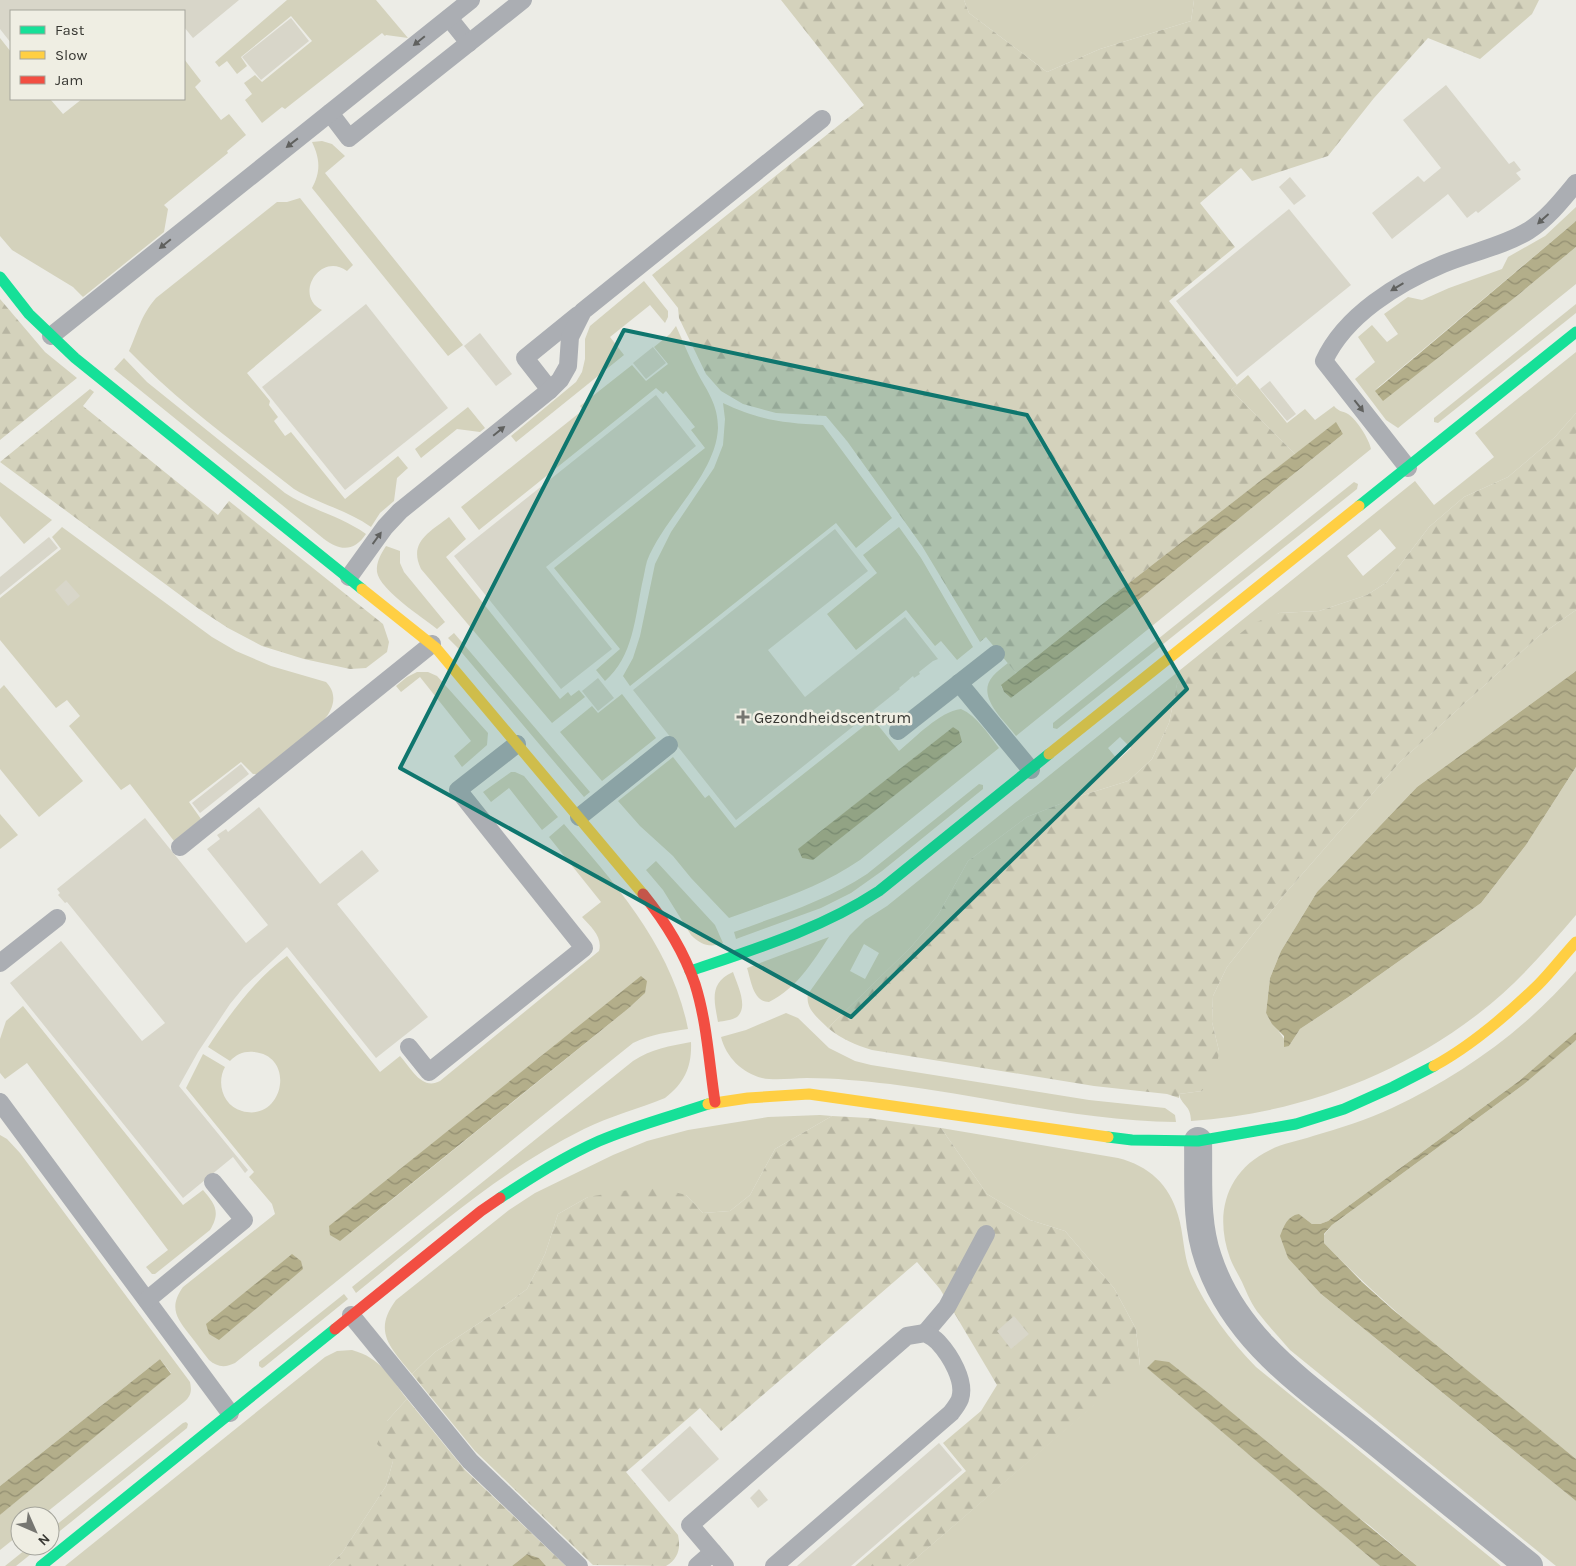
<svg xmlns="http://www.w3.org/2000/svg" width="1576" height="1566" font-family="Karla,sans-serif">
<defs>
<pattern id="forest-firs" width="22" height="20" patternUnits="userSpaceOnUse" patternTransform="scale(1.25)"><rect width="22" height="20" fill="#d4d2bc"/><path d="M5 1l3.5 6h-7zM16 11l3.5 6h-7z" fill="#b7b5a2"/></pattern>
<pattern id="water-waves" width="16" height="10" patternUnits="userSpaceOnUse" patternTransform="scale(1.25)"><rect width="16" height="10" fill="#b3ae8a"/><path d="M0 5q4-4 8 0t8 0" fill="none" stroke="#928e71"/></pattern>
</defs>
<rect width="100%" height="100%" fill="#ecece6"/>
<g fill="#d4d2bc" fill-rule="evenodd">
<path d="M287,0H376L408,38L386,35L385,36L382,33L285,109L282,107L262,123L245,100L252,94L244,83L255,75L262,82L312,41L291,16L241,57L247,66L237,74L227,61L219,67L215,62Z"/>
<path d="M964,0H1194L1191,21L1100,49L1047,72L969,13Z"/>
<path d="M0,38L11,52V99H50L63,114L82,99H184V59L201,81L195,87L221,120L229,114L246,135L227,151L228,153L164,205L168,209L164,232L83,297L73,287L12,250L0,236Z"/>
<path d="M322,141L332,144L345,156L325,173L463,345L448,356L312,188C321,171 320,159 312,142Z"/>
<path d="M300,198L353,265L347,271C320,251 293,296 322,310L247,373L270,401L269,405L278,417L274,421L285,436L291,432L345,499L398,456L408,468L397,478L394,501L380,513L371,527C347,510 319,504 294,489C238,445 179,403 129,351C139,329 140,317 156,298L277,202H287Z"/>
<path d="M1576,207V221L1375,390L1518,295L1576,247V284L1398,428L1386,420L1355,379L1375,362L1358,337L1372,325L1387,342L1398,334L1384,314L1408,297L1422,300L1449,288L1502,269L1508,257L1545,236Z"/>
<path d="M644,281L668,311V317L665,323L650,305L610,337L624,355L516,442L511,436L576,382L582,372L585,359V339L590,326Z"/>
<path d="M1576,304V313L1438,423L1434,422V418Z"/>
<path d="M676,326C683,341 689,357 697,372C707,391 718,404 718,428C716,475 664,517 647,561C645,568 644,576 642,584C635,618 633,657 605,681L596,670L620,649L554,568L705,448L691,430L695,427L666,391L663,394L656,388L479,530L461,507L583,410L580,406L632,365L646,381L668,364L654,347L670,334Z"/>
<path d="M1576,352V413L1555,437L1508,477L1464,497L1429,527L1387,582L1367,595L1319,611L1279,613L1177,684L1169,723L1152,759L1128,781L1080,796L1027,817L968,861L938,915L911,947L828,1028C818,1018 805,1009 808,994L850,935L865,920L887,906L1415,481L1434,505L1494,457L1475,433ZM1380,529L1396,548L1363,576L1347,556ZM1120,737L1131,748L1118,760L1108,748ZM864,944L879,953L865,979L850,971Z"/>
<path d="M124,358L147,382L285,493C311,510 341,516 366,534C354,552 340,551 324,539L114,369Z"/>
<path d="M1248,375L1287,423L1305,409L1315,420L1334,406C1339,412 1343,411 1348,414C1357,420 1369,439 1371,449L1016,736C1004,720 975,696 993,676C997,671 1003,667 1008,663L1016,673L1001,686L1004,692L1011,698L1125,611L1343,434L1335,423L1295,454L1231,390Z"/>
<path d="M723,403C759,420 783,423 823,425L892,518L856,548L836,523L630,686L623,676L633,658L640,636L655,564L671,532L714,468L723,445L725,419Z"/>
<path d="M468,407L485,428L480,432L457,429L421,458L415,449Z"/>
<path d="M0,482L52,520L24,544L0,516Z"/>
<path d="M1354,482L1358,484L1357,489L1057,729L1053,728V723Z"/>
<path d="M449,517L466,539L446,557L560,699L568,692L571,696L579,690L585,697L552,723L421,569C408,542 430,532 449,517Z"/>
<path d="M62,527L212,637L236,651L271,666L326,682C338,694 334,709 323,721L257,774H253L241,762L189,802L201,819L174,841L130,784L121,790L69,726L80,716L67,700L56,708L0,640V598L61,549L52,537Z"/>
<path d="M899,527L921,558L973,647L957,660L941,641L935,646L906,610L856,650L827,614L877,573L863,555Z"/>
<path d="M386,546L400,551V563L404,572L445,622L437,629C422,617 380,590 377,572C376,562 381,554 386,546Z"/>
<path d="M1576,610V671L1417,787L1317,892L1281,951L1270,978L1266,1013L1289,1046L1300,1029L1347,998L1481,903L1526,845L1576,767V915C1546,950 1515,986 1478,1014C1395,1078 1294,1114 1191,1121C1191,1105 1181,1105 1179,1094L1202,1091L1219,1051L1212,1022L1213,996L1227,967L1284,895L1400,762L1539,636Z"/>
<path d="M454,633L590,792L584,797L457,647L448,638Z"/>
<path d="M417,672H428L437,676L488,733L487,745L462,767L454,756L471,741L420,677L401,692L396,686L407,677Z"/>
<path d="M4,685L83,781L39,817L0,769V689Z"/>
<path d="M622,694L656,738L602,781L560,732L592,706L598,713Z"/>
<path d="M961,709C977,716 988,734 999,748L860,860C819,888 775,901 729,918L691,878L673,856L640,826L618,801L673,757L705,798L709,795L735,828L873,719L899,751C916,737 939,712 961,709ZM953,727L962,742L813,859L802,858L799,849Z"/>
<path d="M511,772H515L524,776L558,817L542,830L509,788L491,802L483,792Z"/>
<path d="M979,784L983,785V789L882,871L851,893L821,908L736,939L734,932C780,915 826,901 867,874Z"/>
<path d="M0,814L18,835L0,849Z"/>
<path d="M564,824C616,885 672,947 688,1029C669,1032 651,1034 633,1043L235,1363C225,1368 217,1367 209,1360C202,1351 196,1343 189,1334C176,1317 169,1307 183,1287L275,1214L272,1204L249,1177L254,1172L186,1088L203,1054L225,1067C216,1083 223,1106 242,1111C283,1123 297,1056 254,1052C244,1051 237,1054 230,1061L208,1047C229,1015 255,979 287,956L380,1072L400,1056C411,1068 422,1091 440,1081L599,951C603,937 591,927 582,917L601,902L549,837ZM645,993L629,1008L341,1241Z"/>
<path d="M656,861L715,925L723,943C710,948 701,945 691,935L663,890L646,870Z"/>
<path d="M829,937C812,963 797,988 769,1002C753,1002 751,980 747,968Z"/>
<path d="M1576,971V1032L1570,1038L1519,1081L1328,1221L1320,1224H1312L1299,1214L1321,1294L1576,1501V1566H1556L1290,1350C1280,1338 1269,1327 1260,1315C1252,1306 1247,1293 1242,1282C1238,1274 1233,1266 1230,1258C1214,1214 1226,1171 1270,1150C1283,1143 1299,1141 1313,1136C1340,1128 1367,1120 1392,1108C1462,1075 1525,1030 1576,971Z"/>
<path d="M733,972C737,984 749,1007 737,1017C732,1020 724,1021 718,1022C714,1000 709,983 733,972Z"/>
<path d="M23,1006L183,1205L203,1190C215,1204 221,1212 210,1230L155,1274H152L146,1267L168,1250L27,1063L5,1079L0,1073V1039L6,1021Z"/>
<path d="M786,1013L798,1018L829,1048L855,1061L871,1065L1089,1100L1165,1108L1175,1115L1176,1122C1080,1121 985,1096 890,1084C863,1081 835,1078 807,1078C792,1078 776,1081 762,1078C742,1073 726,1057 721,1037L746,1030Z"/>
<path d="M1576,1040V1459C1490,1389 1401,1323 1324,1243V1235L1332,1225L1523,1085Z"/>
<path d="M691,1042C692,1066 685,1083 665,1098C638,1109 610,1116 584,1129C499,1171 429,1234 356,1293L352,1287L633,1061C651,1049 670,1046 691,1042Z"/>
<path d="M820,1115L832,1116L775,1149L750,1195L730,1211L703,1213L686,1195L588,1197L558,1214L545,1254L527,1289L496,1312L435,1352L412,1374C391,1348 372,1332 396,1300L509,1210L535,1193L613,1155L647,1141L688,1130L768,1117Z"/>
<path d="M941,1128L1118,1158C1149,1166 1169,1184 1178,1215C1184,1234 1183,1255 1191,1274C1207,1310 1229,1339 1256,1367L1501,1566H1417L1369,1525L1148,1368L1380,1566H907L1140,1365L1136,1329L1114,1288L1065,1231L1030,1220L987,1194Z"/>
<path d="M0,1135L7,1139L20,1153L190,1382C192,1391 191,1396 184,1402L42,1516H20V1534L0,1550V1515L171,1373L160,1359L0,1486Z"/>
<path d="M344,1294L348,1299L264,1367L262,1368L259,1366V1362Z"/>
<path d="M352,1350C381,1358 390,1377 407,1399L387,1421L393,1461L386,1486L342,1553L329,1566H65L325,1357L337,1351Z"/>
<path d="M186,1422L188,1424L187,1428L50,1539V1530L183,1423Z"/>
<path d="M30,1546H41L16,1566H5Z"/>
</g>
<g fill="url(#forest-firs)">
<path d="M781,0H964L969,13L1047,72L1100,49L1191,21L1194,0H1539L1532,14L1480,59L1428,38L1374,98L1328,156L1252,181L1241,168L1200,203L1235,247L1169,301L1237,385L1231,390L1295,454L1111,597L1016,673L986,637L980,642L922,546L847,441L826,416L776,413L743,404L721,391L706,374L679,318L678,308L652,275L864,105Z"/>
<path d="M0,299L45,352L77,378L0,440Z"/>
<path d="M90,389L94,392L83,406L218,515L229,501L383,624L389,642L387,652L366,668L350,669L304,659L262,646L228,628L199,609L0,462Z"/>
<path d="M1576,413V610L1539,636L1400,762L1284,895L1227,967L1213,996L1212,1022L1219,1051L1216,1074L1202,1091L1179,1094V1098L1167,1094L1094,1086L872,1050C855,1045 842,1039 828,1028L911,947L938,915L968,861L1027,817L1080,796L1128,781L1152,759L1169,723L1177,684L1252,624L1279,613L1319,611L1367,595L1387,582L1429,527L1464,497L1508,477L1555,437Z"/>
<path d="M832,1116L868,1118L941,1128L987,1194L1030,1220L1065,1231L1114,1288L1136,1329L1140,1366L907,1566H855L966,1471L943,1443L981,1411L997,1385L940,1289L917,1262L721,1431L700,1408L626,1472L678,1535C681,1549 678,1559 666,1566L593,1565L475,1451L412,1374L435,1352L496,1312L527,1289L545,1254L558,1214L588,1197L651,1186L686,1195L703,1213L730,1211L750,1195L775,1149Z"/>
<path d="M407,1399L465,1470L566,1566H546L539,1558L527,1554L512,1566H329L342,1553L386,1486L393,1461L377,1444L387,1421Z"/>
</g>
<g fill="url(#water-waves)">
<path d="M1576,221V247L1518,295L1383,401L1375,391Z"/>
<path d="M1336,422L1343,434L1125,611L1011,698L1004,692L1001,685L1111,597Z"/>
<path d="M1576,671V767L1526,845L1481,903L1347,998L1300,1029L1289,1046L1284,1047V1036L1272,1024L1266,1013L1270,978L1281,951L1317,892L1417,787Z"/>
<path d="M953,727L959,731L962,742L813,860L802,858L798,849Z"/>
<path d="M641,976L647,981L645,993L629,1008L340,1241L330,1235L329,1226Z"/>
<path d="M1576,1032V1040L1574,1042L1523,1085L1332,1225L1324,1234V1243L1362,1282L1392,1309L1576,1459V1501L1321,1294L1288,1258L1280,1236C1284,1226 1287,1216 1299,1214L1312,1224H1320L1328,1221L1519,1081Z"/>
<path d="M292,1254L301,1261L303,1269L219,1340L209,1334L206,1324Z"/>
<path d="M160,1359L171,1374L0,1515V1486Z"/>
<path d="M1155,1360L1169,1362L1212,1396L1417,1566H1380L1147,1368Z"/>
<path d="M527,1554L539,1558L546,1566H512Z"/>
</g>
<g fill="#d8d6c9">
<path d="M0,0H239L193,38L184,27V11H11V43L0,29Z"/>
<path d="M291,18L309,41L261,80L242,57Z"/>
<path d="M1446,85L1509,164L1514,161L1521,170L1516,173L1521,179L1478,213L1476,211L1467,218L1448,194L1392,239L1372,213L1418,176L1424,182L1441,168L1403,120Z"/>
<path d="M1290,177L1306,196L1294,205L1279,187Z"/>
<path d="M1289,209L1351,285L1237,377L1176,301Z"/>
<path d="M366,304L448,408L345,490L262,387Z"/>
<path d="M480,333L512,374L496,386L464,346Z"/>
<path d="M653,347L666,363L646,379L633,363Z"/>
<path d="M1270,381L1296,414L1287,421L1260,389Z"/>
<path d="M656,395L696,446L546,567L612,649L561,689L454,556Z"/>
<path d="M835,529L868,571L768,650L805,697L905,617L938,659L933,661L919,672L920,674L914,678L913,676L899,688L900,689L736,820L633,690Z"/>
<path d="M49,537L58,548L0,595V577Z"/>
<path d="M66,580L80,596L68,606L55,590Z"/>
<path d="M598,678L614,698L598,711L582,691Z"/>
<path d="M241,764L249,774L200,813L192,803Z"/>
<path d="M259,807L320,884L362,850L379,871L337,904L428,1017L376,1058L287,947L244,987L230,1004L198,1052L179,1086L248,1170L245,1173L233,1157L183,1198L10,983L61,941L142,1041L165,1023L67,902L65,903L58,895L60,893L57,889L145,818L246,943L268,925L207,849L220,839L217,835L226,829L228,832Z"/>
<path d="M1014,1316L1029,1334L1011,1349L997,1331Z"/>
<path d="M690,1426L719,1459L669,1502L641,1470Z"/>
<path d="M939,1443L962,1470L851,1566H797Z"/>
<path d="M759,1489L768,1500L758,1508L750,1498Z"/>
</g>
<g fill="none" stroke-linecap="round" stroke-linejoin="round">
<g stroke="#abaeb3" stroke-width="18">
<path d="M449,18L469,43"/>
<path d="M330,113L349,138L523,0"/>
<path d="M51,336L471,0"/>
<path d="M550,390L525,358L578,315"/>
<path d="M1408,468L1324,361C1345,315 1398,283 1443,264C1469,253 1504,246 1528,231C1547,219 1562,200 1576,183"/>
<path d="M349,577L385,527L400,511L550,390L560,380L568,366L570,337L583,311L822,119"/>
<path d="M959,683L1031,770"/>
<path d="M898,731L996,654"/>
<path d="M579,817L669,745"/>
<path d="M180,847L432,644"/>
<path d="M0,963L57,918"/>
<path d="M409,1047L429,1072L584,948L458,790L517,744"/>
<path d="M0,1102L230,1413"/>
<path d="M147,1300L244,1220L213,1182"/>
<path d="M351,1315L470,1461L579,1566"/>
<path d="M925,1333L947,1307L986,1234"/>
<path d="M697,1566L713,1552"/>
<path d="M725,1566L690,1525L907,1336L925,1333C929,1335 934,1338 938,1342C950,1355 966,1381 960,1399C958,1404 954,1409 951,1413L774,1566"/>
</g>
<path stroke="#abaeb3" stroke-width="28" d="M1198,1141C1199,1179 1195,1221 1208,1258C1236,1343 1310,1388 1376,1442C1427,1483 1478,1525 1529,1566"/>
<g stroke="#16e098" stroke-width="11">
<path d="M0,277L29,314L75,358L362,589"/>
<path d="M1359,506L1576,332"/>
<path d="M690,971C755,949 821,929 879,891L1049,754"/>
<path d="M1108,1137L1132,1140L1198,1141L1296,1124L1344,1109L1393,1087L1434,1066"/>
<path d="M500,1198C531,1178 565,1156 599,1141C634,1126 672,1116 708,1104"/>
<path d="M41,1566L335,1329"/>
</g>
<g stroke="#ffcf43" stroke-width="11">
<path d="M362,589L436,648L643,894"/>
<path d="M1049,754L1359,506"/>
<path d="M1434,1066C1469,1047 1509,1013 1538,985C1551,972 1563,956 1576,942"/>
<path d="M708,1104L748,1098L809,1094L1108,1137"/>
</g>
<g stroke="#f24e42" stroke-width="11">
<path d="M643,894C664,920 684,952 695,984C707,1022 709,1063 715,1102"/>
<path d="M335,1329L481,1211L500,1198"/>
</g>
</g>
<defs><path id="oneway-solid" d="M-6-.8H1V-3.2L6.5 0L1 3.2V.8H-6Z" transform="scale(1.25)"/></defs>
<g fill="#60615f">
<use href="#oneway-solid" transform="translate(419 41) rotate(141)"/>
<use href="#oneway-solid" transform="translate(292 143) rotate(142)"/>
<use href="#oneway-solid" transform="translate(1543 219) rotate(138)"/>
<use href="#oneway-solid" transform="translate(165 244) rotate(141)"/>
<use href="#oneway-solid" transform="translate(1397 287) rotate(149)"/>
<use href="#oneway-solid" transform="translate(1359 406) rotate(52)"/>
<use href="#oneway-solid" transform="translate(499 431) rotate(-39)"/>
<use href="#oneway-solid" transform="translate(377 538) rotate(-54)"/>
</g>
<path fill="#0f766e" fill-opacity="0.2" stroke="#0f766e" stroke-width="4" stroke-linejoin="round" d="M624,330L1027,415L1187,689L851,1017L400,768Z"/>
<path fill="#767671" stroke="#efeee3" stroke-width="2" d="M740.5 709.5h5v5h5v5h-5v5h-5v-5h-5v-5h5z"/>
<g text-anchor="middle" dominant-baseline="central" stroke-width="5" stroke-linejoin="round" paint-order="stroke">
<g font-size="16" fill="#373732" stroke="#efeee3" text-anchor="start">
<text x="754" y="717">Gezondheidscentrum</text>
</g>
</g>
<rect x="10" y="10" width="175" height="90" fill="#efeee3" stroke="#a5a59c"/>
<rect x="20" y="26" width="25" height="8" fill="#16e098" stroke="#a5a59c"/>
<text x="55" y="35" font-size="15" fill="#373732">Fast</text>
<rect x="20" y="51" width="25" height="8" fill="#ffcf43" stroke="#a5a59c"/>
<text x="55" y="60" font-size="15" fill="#373732">Slow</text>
<rect x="20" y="76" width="25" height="8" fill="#f24e42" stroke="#a5a59c"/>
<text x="55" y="85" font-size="15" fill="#373732">Jam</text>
<g transform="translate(35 1531) rotate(135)"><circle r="24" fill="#efeee3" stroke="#a5a59c"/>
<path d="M0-4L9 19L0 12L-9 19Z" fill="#767671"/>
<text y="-8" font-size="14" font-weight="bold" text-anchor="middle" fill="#373732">N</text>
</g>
</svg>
